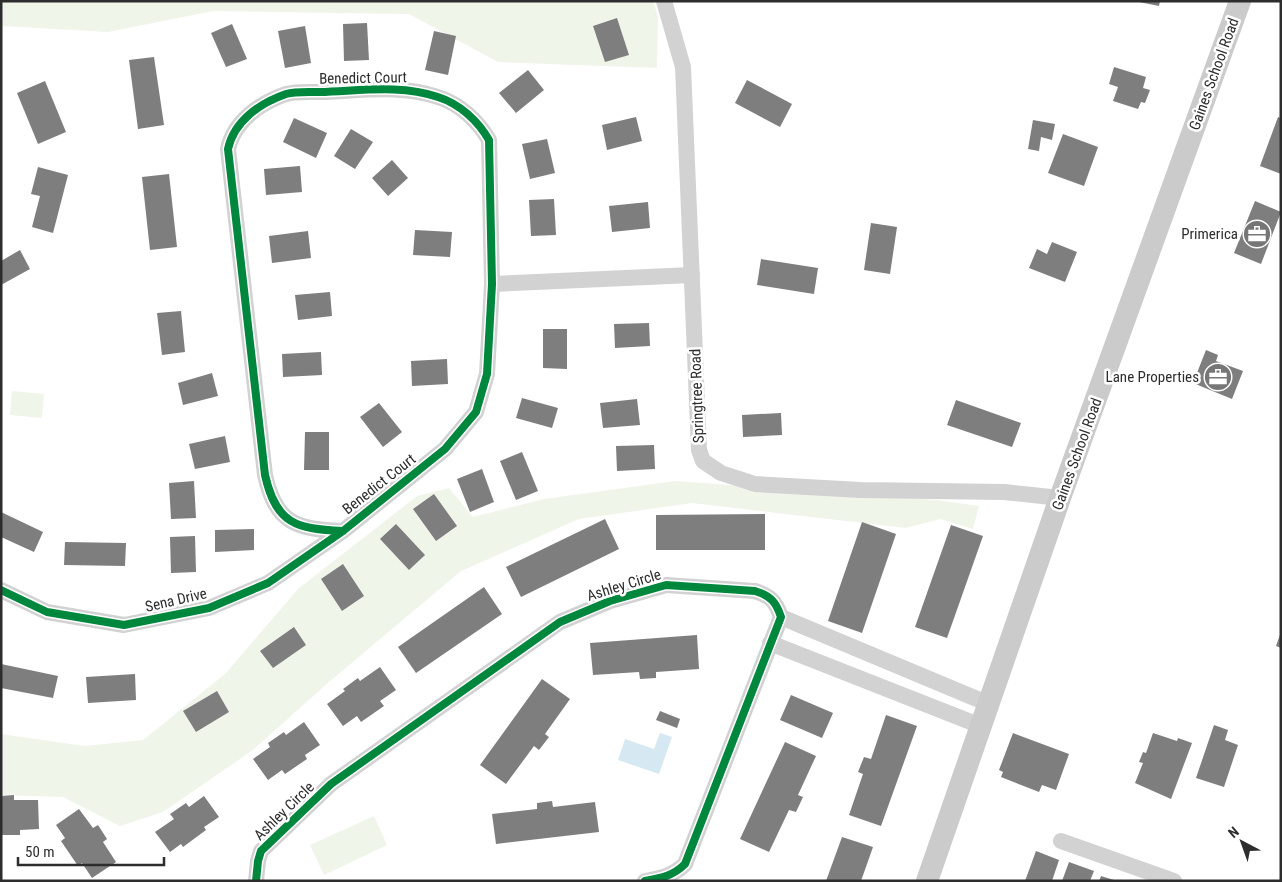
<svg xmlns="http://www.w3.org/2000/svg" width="1282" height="882" font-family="'Roboto Condensed',sans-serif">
<rect width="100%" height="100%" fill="#fff"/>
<g fill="#f0f5ea">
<path d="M1,1H653L658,17L657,68L498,62L409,14L213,11L108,32L1,26Z"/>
<path d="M12,391L44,394L42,418L10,415Z"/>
<path d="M675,481L937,500L979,506L973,529L940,519L906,528L692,503L579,519L461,571L329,682L253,750L163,812L120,826L63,797L1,795V734L85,746L143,740L225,674L298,589L417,496L449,488L473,517L544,499Z"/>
<path d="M374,816L387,845L324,875L310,845Z"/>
</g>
<path fill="#d6e8f2" d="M660,733L672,737L659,774L618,760L625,739L654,749Z"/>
<g fill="#7e7e7e">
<path d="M1134,1H1160L1159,6Z"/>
<path d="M617,18L629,55L605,62L593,26Z"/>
<path d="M367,23L369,60L344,61L343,24Z"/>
<path d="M232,24L247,59L226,67L211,33Z"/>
<path d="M305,26L311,63L285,68L278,31Z"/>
<path d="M434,31L456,36L448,75L425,70Z"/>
<path d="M154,57L164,125L138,129L129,60Z"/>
<path d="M1114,67L1146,77L1143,88L1150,90L1145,103L1141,102L1138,109L1113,101L1118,87L1109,84Z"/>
<path d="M528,70L544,90L516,113L499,93Z"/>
<path d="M747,80L792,104L780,127L735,103Z"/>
<path d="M45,81L66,132L38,144L17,93Z"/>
<path d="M636,117L642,141L607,150L602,125Z"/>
<path d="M1278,117L1281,118V174L1260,166Z"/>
<path d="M294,118L327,133L316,158L283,142Z"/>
<path d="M1033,120L1055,124L1052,140L1041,137L1039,151L1028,149Z"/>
<path d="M351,129L373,142L355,169L334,156Z"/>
<path d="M1063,134L1098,147L1084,186L1048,173Z"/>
<path d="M547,139L555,173L530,179L522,144Z"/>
<path d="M392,160L408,178L388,196L372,178Z"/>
<path d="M300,166L302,192L266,195L264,169Z"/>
<path d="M38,167L68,175L53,233L32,227L40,196L31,194Z"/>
<path d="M169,174L177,247L150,250L142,177Z"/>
<path d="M554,199L556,235L531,236L529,200Z"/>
<path d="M1255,201L1281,212L1261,264L1234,253Z"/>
<path d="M648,202L650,228L612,232L609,206Z"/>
<path d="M871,223L897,227L890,274L864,270Z"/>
<path d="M415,230L452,232L450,257L413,255Z"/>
<path d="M308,231L311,258L272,263L269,236Z"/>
<path d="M1052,242L1077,252L1065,282L1029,268L1037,249L1047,254Z"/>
<path d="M20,250L30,269L1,285V261Z"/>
<path d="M761,259L818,268L814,294L757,285Z"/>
<path d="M330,292L332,316L298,320L295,295Z"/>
<path d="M181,311L185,352L162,355L157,313Z"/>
<path d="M649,323L650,346L615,348L614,324Z"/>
<path d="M543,329H567V369L543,368Z"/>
<path d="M1206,350L1218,355L1216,361L1243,371L1232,399L1193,383Z"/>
<path d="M321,352L322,375L283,377L282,354Z"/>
<path d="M447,359L448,384L412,386L411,361Z"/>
<path d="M212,373L218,396L183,405L178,383Z"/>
<path d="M522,398L558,408L552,428L516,418Z"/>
<path d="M637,399L640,425L603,428L600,403Z"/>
<path d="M956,400L1021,423L1012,447L947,425Z"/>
<path d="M379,403L402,432L383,447L360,417Z"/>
<path d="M781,413L782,435L743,437L742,415Z"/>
<path d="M305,432H329V470H304Z"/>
<path d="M225,436L230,462L195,469L189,444Z"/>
<path d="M654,445L655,469L617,471L616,446Z"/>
<path d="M522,452L538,491L516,500L500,461Z"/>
<path d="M482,469L494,502L470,512L457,479Z"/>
<path d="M194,481L196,518L171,519L169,483Z"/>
<path d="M434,494L457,526L436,541L413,509Z"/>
<path d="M1,512L43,532L34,552L1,537Z"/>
<path d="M765,514V550H656V515Z"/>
<path d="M605,519L619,549L521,597L506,567Z"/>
<path d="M862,522L896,534L862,633L828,621Z"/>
<path d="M396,524L425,555L409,570L380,539Z"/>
<path d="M951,525L983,536L947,638L915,627Z"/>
<path d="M254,529V550L215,552V530Z"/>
<path d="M195,536L196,572L171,573L170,537Z"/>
<path d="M65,542L126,543L125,566L64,565Z"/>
<path d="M343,564L364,596L342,611L321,579Z"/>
<path d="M484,587L502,614L416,673L398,647Z"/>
<path d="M294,627L306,645L273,668L260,651Z"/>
<path d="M1281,632V648L1276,646Z"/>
<path d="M697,635L699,669L656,672V678L640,679L639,672L593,675L590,643Z"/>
<path d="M1,664L58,676L53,698L1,688Z"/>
<path d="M380,667L396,690L380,701L384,706L361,722L357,716L343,726L327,704L345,691L343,689L358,678L360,681Z"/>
<path d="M135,674L136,700L88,703L86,677Z"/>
<path d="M542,679L570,699L545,734L549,737L539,750L534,746L506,784L480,765Z"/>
<path d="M217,691L229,712L196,732L183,711Z"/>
<path d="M791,695L833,713L822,738L780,720Z"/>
<path d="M660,711L680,719L677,728L656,720Z"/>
<path d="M886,715L917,726L881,826L849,815L863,774L858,772L864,757L871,759Z"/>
<path d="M304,722L320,745L305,755L307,759L285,774L282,770L268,780L253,759L270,747L268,743L284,732L286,735Z"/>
<path d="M1214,725L1228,730L1225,740L1238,745L1224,787L1196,778Z"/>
<path d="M1013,733L1069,754L1056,790L1042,785L1039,792L1001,777L1003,772L999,770Z"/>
<path d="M1153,733L1177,741L1178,738L1192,743L1171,799L1135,783L1143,763L1139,762L1143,752L1146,753Z"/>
<path d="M785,742L816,756L798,795L803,797L796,812L789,810L769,852L740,839Z"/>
<path d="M14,795V800H38L39,829L20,830V835H1V796Z"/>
<path d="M204,796L219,817L204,827L206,830L183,847L181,844L170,852L155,832L174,819L170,814L186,803L189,807Z"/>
<path d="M552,801L553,807L595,802L599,832L496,844L492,814L537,809V803Z"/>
<path d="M79,809L93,828L98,825L107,839L103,842L116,862L92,878L82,863L78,866L61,841L65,838L56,825Z"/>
<path d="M842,837L873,847L861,881H826Z"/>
<path d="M1036,851L1059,860L1052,881H1025Z"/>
<path d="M1069,862L1094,871L1090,881H1062Z"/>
<path d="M1101,876L1114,880V881H1099Z"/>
</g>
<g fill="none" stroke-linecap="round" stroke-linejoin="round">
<g stroke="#d2d2d2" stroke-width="16">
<path d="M664,1L683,67L699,450L703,461L721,473L755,484L860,490L1004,492L1060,498"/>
<path d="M492,284L692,275"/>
<path d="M1,590L47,612L124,625L209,608L268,583L343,531L445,449L476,412L487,374L492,284L489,140C478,121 460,104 438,97C401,84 359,91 320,92C310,92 296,91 286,94C260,103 234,121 228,149L265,475C276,524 296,529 343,531"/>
<path d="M781,617L989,704"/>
<path d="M770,643L981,726"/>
<path d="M1061,841L1174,881"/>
<path d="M256,881L258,861L261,851L331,784L560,622L610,601L666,585L755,591C771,596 776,602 781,617L685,864C673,876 661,878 645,881"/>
</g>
<path stroke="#cbcbcb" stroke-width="22" d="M927,881L1060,498L1240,1"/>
<defs>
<g id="cycleway">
<path d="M1,590L47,612L124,625L209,608L268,583L343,531L445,449L476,412L487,374L492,284L489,140C478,121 460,104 438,97C401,84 359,91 320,92C310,92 296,91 286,94C260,103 234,121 228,149L265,475C276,524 296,529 343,531"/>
<path d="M256,881L258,861L261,851L331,784L560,622L610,601L666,585L755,591C771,596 776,602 781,617L685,864C673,876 661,878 645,881"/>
</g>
</defs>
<use href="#cycleway" stroke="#fff" stroke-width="11"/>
<use href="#cycleway" stroke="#00873e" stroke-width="8"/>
</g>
<defs>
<symbol id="office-disc" viewBox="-11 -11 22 22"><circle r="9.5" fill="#767676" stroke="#fff"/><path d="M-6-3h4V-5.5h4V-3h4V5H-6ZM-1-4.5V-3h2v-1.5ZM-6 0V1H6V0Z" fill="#fff"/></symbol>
</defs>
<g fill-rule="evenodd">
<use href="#office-disc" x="1241" y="218" width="32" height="32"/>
<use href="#office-disc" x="1202" y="361" width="32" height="32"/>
</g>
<g text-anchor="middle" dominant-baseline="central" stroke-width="5" stroke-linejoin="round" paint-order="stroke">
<g font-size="15" fill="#2d2d2d" stroke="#fff">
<text transform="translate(1214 74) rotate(-70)">Gaines School Road</text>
<text transform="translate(363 78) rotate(-1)">Benedict Court</text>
<text transform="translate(697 396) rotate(-92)">Springtree Road</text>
<text transform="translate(1077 454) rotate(-70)">Gaines School Road</text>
<text transform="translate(379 484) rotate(-38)">Benedict Court</text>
<text transform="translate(624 585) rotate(-17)">Ashley Circle</text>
<text transform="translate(176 600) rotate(-13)">Sena Drive</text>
<text transform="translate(284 811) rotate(-44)">Ashley Circle</text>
</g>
<g font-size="15" fill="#2d2d2d" stroke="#fff" text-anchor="end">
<text x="1238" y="234">Primerica</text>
<text x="1199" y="377">Lane Properties</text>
</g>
</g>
<rect width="1282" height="882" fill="none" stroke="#2d2d2d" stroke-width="5"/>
<g transform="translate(1242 842) rotate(319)" stroke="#ffffff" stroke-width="4" paint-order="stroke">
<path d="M0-4L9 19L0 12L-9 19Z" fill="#2d2d2d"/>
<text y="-8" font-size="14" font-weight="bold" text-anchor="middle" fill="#2d2d2d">N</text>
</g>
<path d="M18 857v8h146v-8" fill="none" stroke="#2d2d2d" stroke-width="2.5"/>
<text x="25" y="857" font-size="15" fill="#2d2d2d" stroke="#ffffff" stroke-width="4" paint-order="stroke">50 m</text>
</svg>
